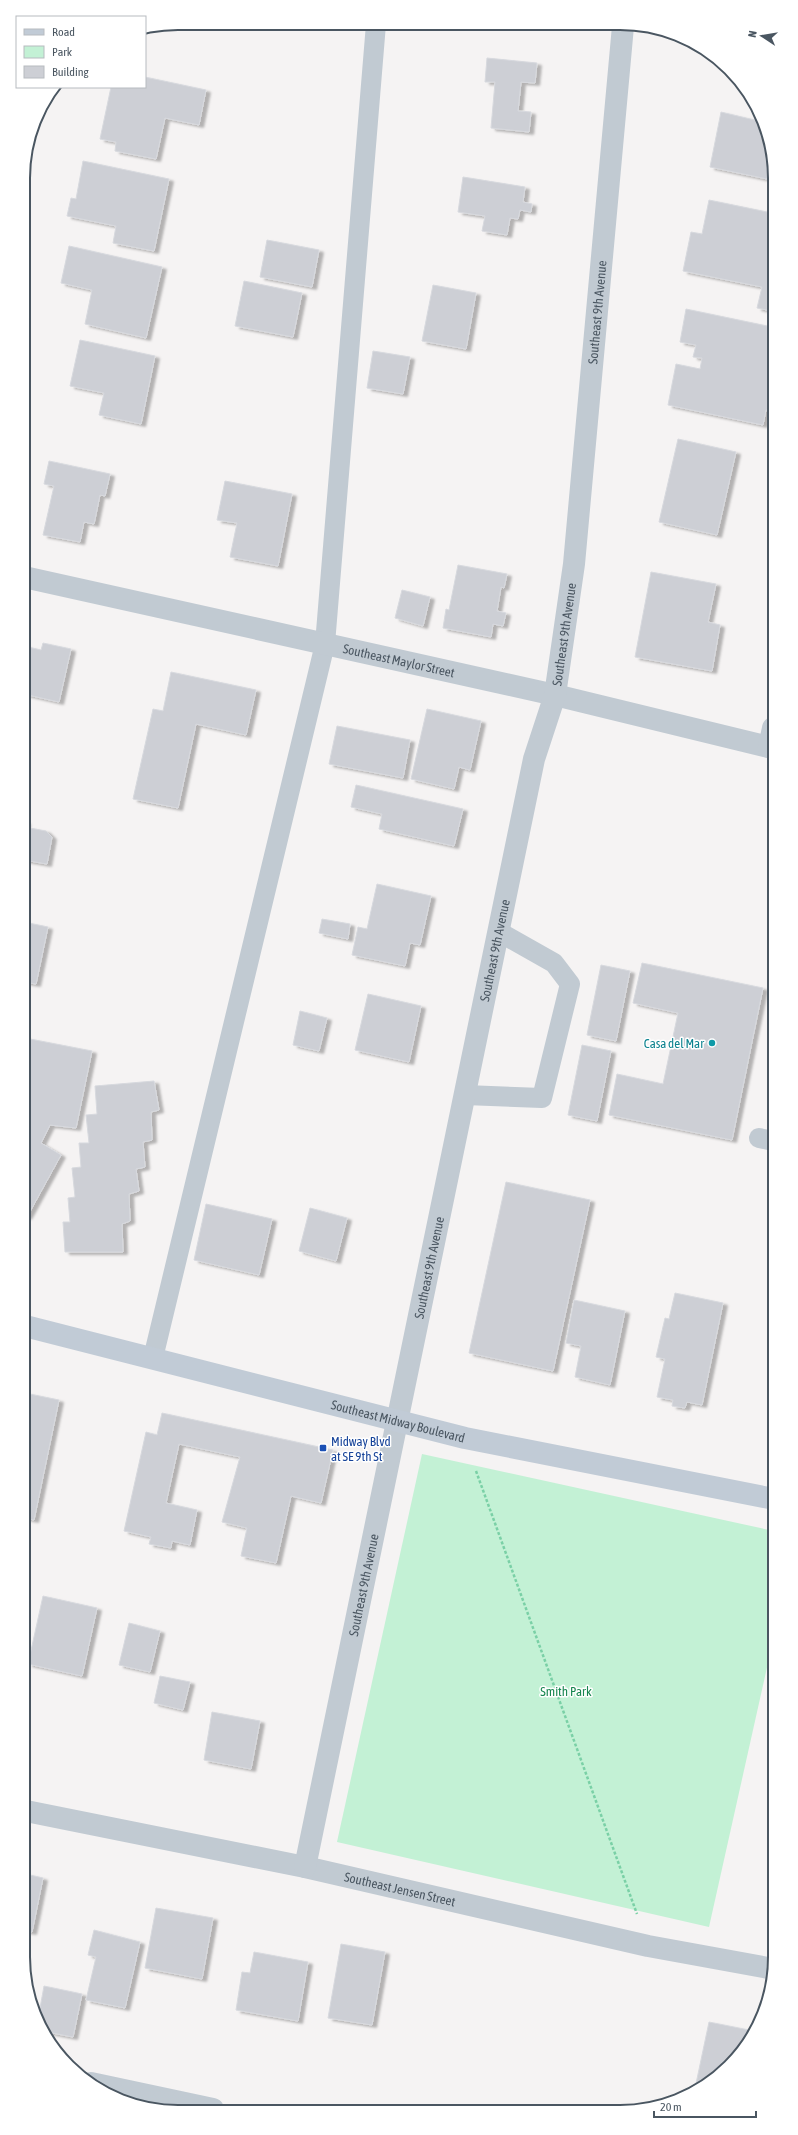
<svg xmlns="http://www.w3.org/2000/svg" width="798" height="2135" font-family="'Asap Condensed',sans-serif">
<defs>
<filter id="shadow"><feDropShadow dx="4.5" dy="2.5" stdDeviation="1" flood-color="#0004"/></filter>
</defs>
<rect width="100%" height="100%" fill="#f5f3f3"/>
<path fill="#c3f1d5" d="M422,1454L774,1531V1636L709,1927L337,1842Z"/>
<g fill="#cdcfd5" stroke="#d7d9de" filter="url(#shadow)">
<path d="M487,58L537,63L535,83L521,82L518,111L531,112L529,132L491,128L495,82H485Z"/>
<path d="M145,77L206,90L199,125L165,118L156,159L115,151L116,142L100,139L111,87H145Z"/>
<path d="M721,112L763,122L772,147V180L710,167Z"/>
<path d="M83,161L169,179L154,251L113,243L116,226L67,216L71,198L76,199Z"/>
<path d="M463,177L525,187L523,202L532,204L531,212L520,210L518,219L510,218L507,235L482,231L485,216L458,212Z"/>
<path d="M709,200L772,213V311L757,308L762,287L683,271L691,232L702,234Z"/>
<path d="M267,240L319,250L312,287L260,277Z"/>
<path d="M69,246L162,267L146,338L85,324L92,290L61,283Z"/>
<path d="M244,281L302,293L293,337L235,326Z"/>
<path d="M433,285L476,293L466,349L422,341Z"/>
<path d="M686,309L772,327V411L766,410L763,425L668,405L676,364L700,369L702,358L693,357L696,345L680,342Z"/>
<path d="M80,340L155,356L141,424L99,415L104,393L70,386Z"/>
<path d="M373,351L410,357L403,394L367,388Z"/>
<path d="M678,439L736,452L717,535L659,522Z"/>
<path d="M49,461L110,474L105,496L100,495L94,524L84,522L80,542L43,535L54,486L44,484Z"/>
<path d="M225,481L292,494L278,566L230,557L237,523L217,520Z"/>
<path d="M458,565L507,574L504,588L501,587L497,611L506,613L503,626L493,624L491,637L443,628L446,609L449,610Z"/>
<path d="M651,572L716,584L708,622L720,625L712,671L635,657Z"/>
<path d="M402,590L430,597L423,626L395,618Z"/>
<path d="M43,643L71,649L59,702L24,694V646L41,650Z"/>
<path d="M171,672L256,690L246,735L196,724L178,808L133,799L153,709L163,711Z"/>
<path d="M427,709L481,721L470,770L459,767L454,789L411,779Z"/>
<path d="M337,726L410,740L403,778L329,764Z"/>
<path d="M356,785L463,809L454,846L379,829L382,814L351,807Z"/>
<path d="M24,822H26L25,827L46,831L52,837L47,864L24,860Z"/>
<path d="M377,884L431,896L420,945L410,943L405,966L352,955L358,927L367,929Z"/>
<path d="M322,919L350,924L348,939L319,933Z"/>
<path d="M24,922L48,927L36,984L25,982Z"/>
<path d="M642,963L763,988L732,1140L609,1115L617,1074L663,1084L678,1013L633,1003Z"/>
<path d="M601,965L630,971L616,1041L587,1035Z"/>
<path d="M368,994L421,1006L409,1062L355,1050Z"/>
<path d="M300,1011L327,1018L319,1051L293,1045Z"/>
<path d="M25,1038L92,1051L76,1128L50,1125L41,1143L61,1155L27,1217L25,1216Z"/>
<path d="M582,1045L611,1051L597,1121L568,1115Z"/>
<path d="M154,1081L159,1110L151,1112L152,1140L143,1142L145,1167L136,1169L139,1191L129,1194L130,1221L122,1224L123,1252H65L63,1222H70L68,1198L75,1197L72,1168L81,1167L79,1143H89L86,1115L97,1114L95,1086Z"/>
<path d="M506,1182L590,1200L553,1371L469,1353Z"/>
<path d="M206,1204L272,1219L259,1275L194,1260Z"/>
<path d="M310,1208L347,1218L336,1261L299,1251Z"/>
<path d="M774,1249V1270L768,1269Z"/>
<path d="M675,1293L723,1303L702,1405L687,1402L685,1408L672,1406L673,1400L657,1397L665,1359L656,1357L665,1318L669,1319Z"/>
<path d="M574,1300L625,1311L610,1385L575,1377L581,1346L566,1343Z"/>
<path d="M25,1393L59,1400L34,1520L25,1518Z"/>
<path d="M162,1413L333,1450L321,1503L291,1496L276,1563L241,1556L247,1528L222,1522L240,1457L179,1444L166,1503L197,1510L190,1545L172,1541L171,1548L149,1544L151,1537L124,1531L146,1432L157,1435Z"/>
<path d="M43,1596L97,1608L82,1676L28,1664Z"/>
<path d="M129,1623L160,1631L150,1672L119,1665Z"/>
<path d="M160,1676L190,1682L183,1710L154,1703Z"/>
<path d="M212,1712L260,1721L251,1769L204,1760Z"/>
<path d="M26,1874L43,1878L32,1932L26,1931Z"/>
<path d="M156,1908L213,1918L202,1979L145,1968Z"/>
<path d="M94,1930L140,1942L125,2008L86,2000L96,1957L88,1955Z"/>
<path d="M341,1944L385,1952L372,2025L328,2018Z"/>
<path d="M254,1952L308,1962L298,2021L236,2010L242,1972L250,1973Z"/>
<path d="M44,1986L82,1994L73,2037L42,2031L38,2019Z"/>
<path d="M709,2022L754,2031L737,2059L694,2093Z"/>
</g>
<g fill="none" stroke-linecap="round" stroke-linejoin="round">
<path stroke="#7ad0a6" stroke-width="2.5" stroke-dasharray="3 2" stroke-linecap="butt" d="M476,1471L637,1914"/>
<g stroke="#c1cad2" stroke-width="20">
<path d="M465,1095L542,1098L570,984L554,963L499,932"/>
<path d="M759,1138L773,1141"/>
<path d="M153,1358L325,644L376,24"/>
</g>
<g stroke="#c1cad2" stroke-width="22">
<path id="s1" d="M24,577L555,695L773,748"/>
<path d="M769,747L773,728"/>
<path id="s2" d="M26,1811L305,1867L648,1946L774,1969"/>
<path id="s3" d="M305,1867L534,759L555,695L574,564L623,26"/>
<path d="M91,2083L213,2109"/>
</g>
<path stroke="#c1cbd6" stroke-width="22" id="s4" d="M25,1326L465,1438L774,1499"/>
</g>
<circle fill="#0f9aa8" stroke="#fff" stroke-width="1.5" cx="712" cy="1043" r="4"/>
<rect fill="#1a4fb4" stroke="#fff" stroke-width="1.5" x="319" y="1444" width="8" height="8" rx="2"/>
<g text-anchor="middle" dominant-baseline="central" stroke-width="3" stroke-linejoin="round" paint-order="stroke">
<g font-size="13" fill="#4a5661" stroke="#fff">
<text stroke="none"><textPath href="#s3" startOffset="1584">Southeast 9th Avenue</textPath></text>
<text stroke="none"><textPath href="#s3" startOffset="1260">Southeast 9th Avenue</textPath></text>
<text stroke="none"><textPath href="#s1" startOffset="384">Southeast Maylor Street</textPath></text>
<text stroke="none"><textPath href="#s3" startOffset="936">Southeast 9th Avenue</textPath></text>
<text stroke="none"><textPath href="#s3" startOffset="612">Southeast 9th Avenue</textPath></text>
<text stroke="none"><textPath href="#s4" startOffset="385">Southeast Midway Boulevard</textPath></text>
<text stroke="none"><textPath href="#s3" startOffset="288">Southeast 9th Avenue</textPath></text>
<text stroke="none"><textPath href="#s2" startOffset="382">Southeast Jensen Street</textPath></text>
</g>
<g font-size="13" fill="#0d838f" stroke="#fff" text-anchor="end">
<text x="704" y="1043">Casa del Mar</text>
</g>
<g font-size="13" fill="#164399" stroke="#fff" text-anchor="start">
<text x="331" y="1441">Midway Blvd<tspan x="331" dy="15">at SE 9th St</tspan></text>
</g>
<g font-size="13" fill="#17864f" stroke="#fff">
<text x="566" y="1691">Smith Park</text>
</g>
</g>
<path d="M0 0H798V2135H0ZM178 30H620A148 148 0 0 1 768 178V1957A148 148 0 0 1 620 2105H178A148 148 0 0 1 30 1957V178A148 148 0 0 1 178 30Z" fill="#fff" fill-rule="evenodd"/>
<path fill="none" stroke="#4a5661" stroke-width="2" d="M178 30H620A148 148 0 0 1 768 178V1957A148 148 0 0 1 620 2105H178A148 148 0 0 1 30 1957V178A148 148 0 0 1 178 30Z"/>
<rect x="16" y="16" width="130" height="72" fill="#ffffff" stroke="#b7bbc0"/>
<rect x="24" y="29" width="20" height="6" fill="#c1cbd6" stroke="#b7bbc0"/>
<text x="52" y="36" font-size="12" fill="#4a5661">Road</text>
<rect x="24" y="46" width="20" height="12" fill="#c3f1d5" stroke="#b7bbc0"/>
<text x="52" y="56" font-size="12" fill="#4a5661">Park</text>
<rect x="24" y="66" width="20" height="12" fill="#cdcfd5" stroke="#b7bbc0"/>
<text x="52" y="76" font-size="12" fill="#4a5661">Building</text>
<g transform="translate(762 36) rotate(282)" stroke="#ffffff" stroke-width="3" paint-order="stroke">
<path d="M0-3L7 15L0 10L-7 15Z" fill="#4a5661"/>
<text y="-6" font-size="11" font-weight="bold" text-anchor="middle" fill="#4a5661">N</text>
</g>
<path d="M654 2111v6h102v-6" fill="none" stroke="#4a5661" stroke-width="2"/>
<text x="660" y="2111" font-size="12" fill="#4a5661" stroke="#ffffff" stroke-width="3" paint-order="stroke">20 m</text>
</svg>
